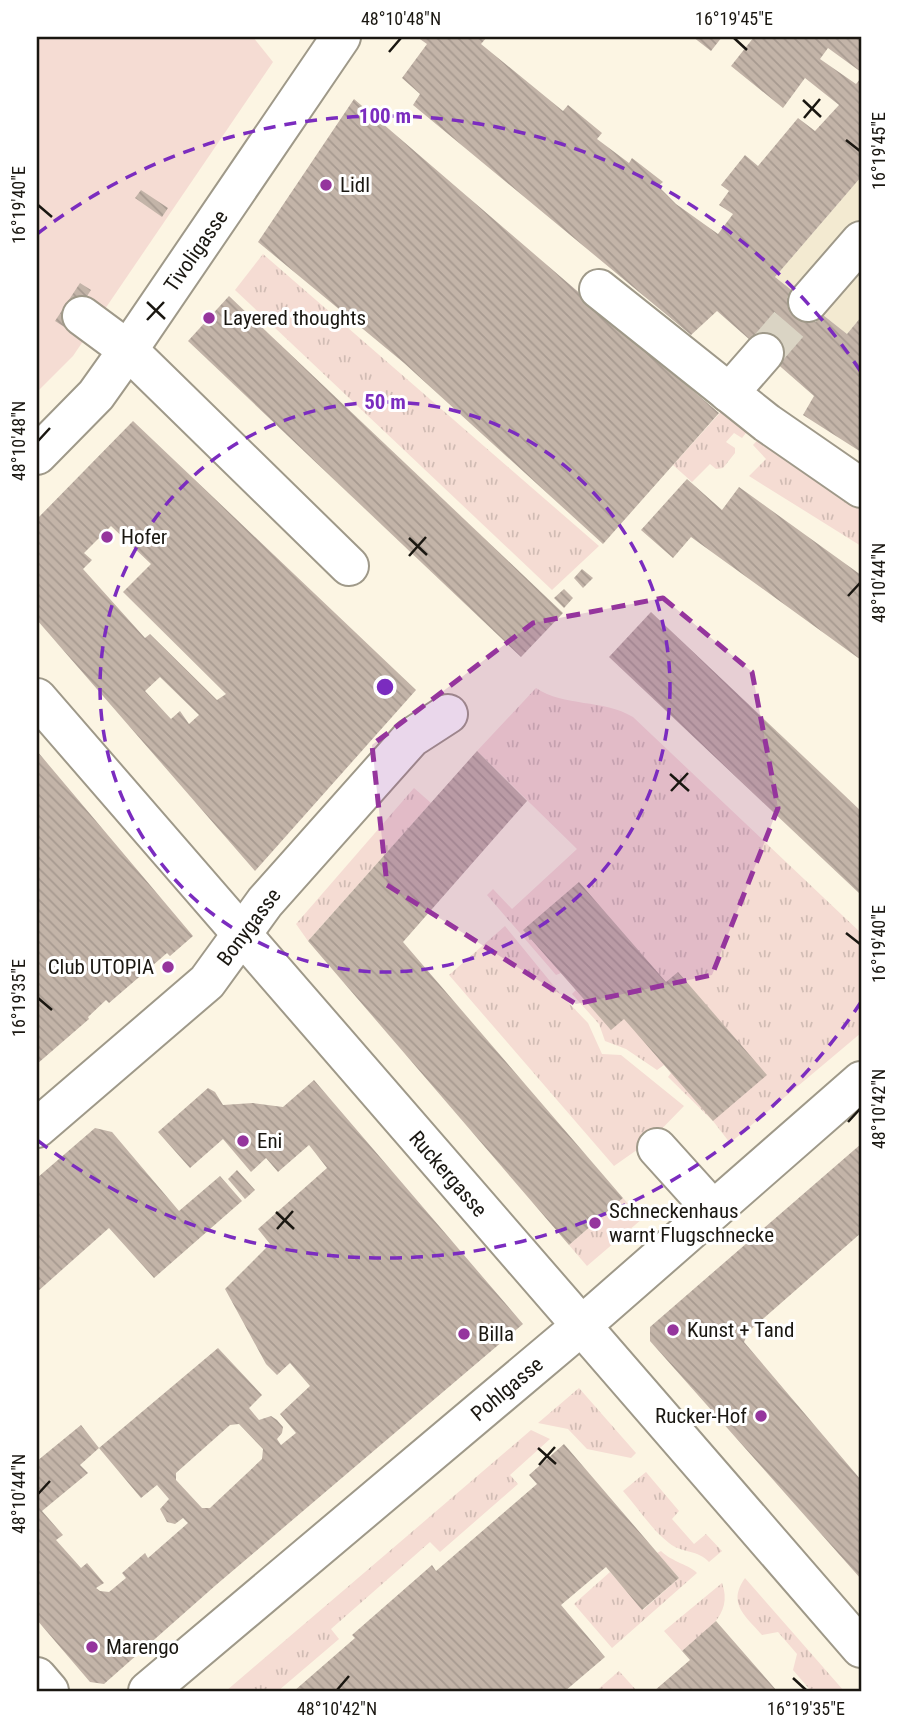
<svg xmlns="http://www.w3.org/2000/svg" width="898" height="1728" font-family="'Roboto Condensed',sans-serif">
<defs>
<pattern id="grass-tufts" width="24" height="20" patternUnits="userSpaceOnUse" patternTransform="scale(1.75)"><rect width="24" height="20" fill="#f5dcd3"/><path d="M3 7l-1-3M5 7V3M7 7l1-3M15 17l-1-3M17 17v-4M19 17l1-3" fill="none" stroke="#d1bcb4"/></pattern>
<pattern id="building-back-hatch" width="6" height="6" patternUnits="userSpaceOnUse" patternTransform="scale(1.75)"><rect width="6" height="6" fill="#c3b4a8"/><path d="M-1 5l2 2M0 0l6 6M5-1l2 2" fill="none" stroke="#a79a90"/></pattern>
</defs>
<rect width="100%" height="100%" fill="#fcf5e3"/>
<path fill="#f3ead1" d="M861,177V317L847,334L775,277Z"/>
<g fill="url(#grass-tufts)">
<path d="M263,254L599,546L552,590L235,290Z"/>
<path d="M727,405L752,425L742,438L734,433L726,442L735,448V453L723,468L716,469L710,464L692,482L673,465Z"/>
<path d="M763,434L861,507V546L749,476L766,459L753,445Z"/>
<path d="M536,688C564,707 603,699 633,717L861,933V1033L730,1143L713,1121L668,1077L671,1073L664,1065L657,1070L626,1049L605,1041L599,1024L572,994L576,990L561,973L556,975L487,895L493,889L512,909L577,849L477,751Z"/>
<path d="M414,788L431,803L308,941L296,924Z"/>
<path d="M505,926L562,996L588,1023L602,1054L621,1055L684,1106L651,1140L614,1166L449,975Z"/>
<path d="M623,1198L642,1219L587,1266L569,1245Z"/>
<path d="M579,1388L636,1453L631,1458L587,1449L568,1429L538,1423Z"/>
<path d="M531,1430L550,1439L510,1475L518,1484L440,1552L430,1542L331,1629L339,1639L278,1691H226Z"/>
<path d="M646,1472L679,1511L672,1519L694,1544L706,1534L722,1551L709,1562C699,1550 681,1553 669,1543C652,1530 638,1508 623,1491Z"/>
<path d="M661,1551C672,1562 690,1565 697,1573L612,1648L574,1604L610,1572L643,1610L679,1578L657,1553Z"/>
<path d="M745,1578L844,1691H811L793,1670L797,1654L778,1632L762,1635C745,1615 727,1604 745,1578Z"/>
<path d="M722,1583C734,1616 704,1632 682,1651L664,1631Z"/>
<path d="M619,1671L637,1691H596Z"/>
</g>
<path fill="#f5dcd3" d="M37,37H253L273,62L73,356L37,392Z"/>
<g fill="url(#building-back-hatch)" fill-rule="evenodd">
<path d="M417,37H487L481,44L563,111L568,105L602,133L597,139L629,163L632,158L663,182L658,186L676,204L718,234L733,214L719,205L729,191L721,185L745,155L758,166L798,118L815,131L839,105L805,78L783,108L731,66L754,37H861V72L828,48L820,59L856,84L861,78V177L775,277L847,334L861,317V452L803,415L814,396L717,311L691,335L413,105L420,94L402,78L427,44Z"/>
<path d="M693,37H722L711,51Z"/>
<path d="M354,99L719,413L603,544L404,363L258,242Z"/>
<path d="M141,190L168,208L162,217L135,198Z"/>
<path d="M80,283L91,290L66,328L55,321Z"/>
<path d="M229,296L563,613L521,657L188,341Z"/>
<path d="M133,421L416,690L255,871L37,620V519ZM111,526L151,564L123,592L226,694L217,700L150,634L145,638L83,569L92,560L84,553ZM160,677L199,715L189,724L180,711L171,719L145,691Z"/>
<path d="M687,479L722,510L739,487L861,575V660L691,537L673,558L641,530Z"/>
<path d="M582,569L593,578L583,588L574,578Z"/>
<path d="M564,589L573,598L564,608L554,598Z"/>
<path d="M651,612L861,811V895L609,657Z"/>
<path d="M37,751L193,936L170,956L167,953L109,1003L106,1000L88,1017L89,1019L37,1064Z"/>
<path d="M477,751L527,801L403,942L623,1198L569,1245L308,941Z"/>
<path d="M579,882L666,982L678,972L767,1075L713,1121L624,1019L611,1030L523,930Z"/>
<path d="M314,1080L523,1324L216,1585L104,1684L90,1682L37,1620V1461L81,1425L99,1448L80,1465L88,1473L42,1511L63,1535L56,1540L73,1559L81,1568L87,1563L104,1583L96,1588L100,1591L109,1592L126,1578L122,1573L145,1553L148,1558L188,1523L183,1518L175,1524L167,1522L160,1509L169,1499L157,1485L141,1498L99,1448L218,1348L262,1395L249,1408L259,1420L271,1416L277,1420L283,1427L282,1433L277,1439L281,1445L296,1433L280,1414L310,1386L290,1363L277,1375L266,1364L225,1289L270,1244L258,1229L327,1168L309,1145L278,1172L266,1158L251,1172L223,1139L190,1168L158,1132L208,1088L215,1092L223,1105L253,1103L283,1107ZM239,1424L263,1449L262,1459L210,1508H202L176,1480V1473L230,1425Z"/>
<path d="M95,1128L112,1132L179,1211L220,1176L242,1201L154,1278L109,1228L37,1292V1178Z"/>
<path d="M861,1144V1233L749,1331L744,1342L861,1480V1579L650,1341V1327Z"/>
<path d="M237,1170L255,1190L245,1199L228,1179Z"/>
<path d="M564,1444L679,1578L642,1610L606,1567L561,1605L605,1657L565,1691H294L355,1638L352,1635L432,1565L436,1571L537,1484L529,1475Z"/>
<path d="M716,1621L777,1691H654L690,1660L682,1651Z"/>
</g>
<g fill="none" stroke-linecap="round" stroke-linejoin="round">
<path stroke="#dad4c4" stroke-width="38" stroke-dasharray="38 19" stroke-linecap="butt" d="M764,353L808,302"/>
<defs>
<g id="minor">
<path d="M599,289L767,423L861,488"/>
<path d="M808,302L861,241"/>
<path d="M82,316L128,350L349,566"/>
<path d="M729,393L764,353"/>
<path d="M37,455L96,395L128,350L341,37"/>
<path d="M37,1128L207,982L265,902L411,738L448,714"/>
<path d="M657,1148L713,1210"/>
<path d="M37,1677L49,1691"/>
<path d="M148,1691L580,1327L861,1081"/>
</g>
<path id="major" d="M37,698L861,1648"/>
</defs>
<use href="#minor" stroke="#9f9989" stroke-width="42"/>
<use href="#major" stroke="#9f9989" stroke-width="42"/>
<use href="#minor" stroke="#fff" stroke-width="38"/>
<use href="#major" stroke="#fff" stroke-width="38"/>
</g>
<path fill="#95359d" fill-opacity="0.2" stroke="#95359d" stroke-width="5" stroke-dasharray="14 9" stroke-linejoin="round" d="M663,598L752,672L778,808L712,975L576,1004L387,885L372,745L533,623Z"/>
<path fill="none" stroke="#1a1711" stroke-width="2.5" d="M734,38L747,50M389,52L401,38M803,100L821,117M804,118L820,99M846,140L860,151M38,205L52,217M147,302L165,319M147,320L164,302M38,441L50,428M409,538L427,555M409,556L426,537M848,596L860,583M670,774L689,791M671,791L688,773M846,933L860,944M38,998L52,1010M848,1122L860,1109M276,1212L294,1229M277,1229L293,1211M538,1448L556,1464M539,1465L555,1447M38,1494L50,1481M793,1678L806,1690M337,1690L349,1676"/>
<g fill="none" stroke="#7b2cbf" stroke-width="3.5" stroke-dasharray="12 9">
<circle cx="385" cy="687" r="285"/>
<path d="M861 1002A571 571 0 0 1 37 1140M37 234A571 571 0 0 1 861 372"/>
</g>
<g fill="#95359d" stroke="#fff" stroke-width="2.5">
<circle cx="326" cy="185" r="7"/>
<circle cx="209" cy="318" r="7"/>
<circle cx="107" cy="537" r="7"/>
<circle cx="168" cy="967" r="7"/>
<circle cx="243" cy="1141" r="7"/>
<circle cx="595" cy="1223" r="7"/>
<circle cx="673" cy="1330" r="7"/>
<circle cx="464" cy="1334" r="7"/>
<circle cx="761" cy="1416" r="7"/>
<circle cx="92" cy="1647" r="7"/>
</g>
<g text-anchor="middle" dominant-baseline="central" stroke-width="6" stroke-linejoin="round" paint-order="stroke">
<g font-size="21" fill="#1a1711" stroke="#fff" text-anchor="start">
<text x="340" y="185">Lidl</text>
<text x="223" y="318">Layered thoughts</text>
<text x="121" y="537">Hofer</text>
<text x="154" y="967" text-anchor="end">Club UTOPIA</text>
<text x="257" y="1141">Eni</text>
<text x="609" y="1211">Schneckenhaus<tspan x="609" dy="24">warnt Flugschnecke</tspan></text>
<text x="687" y="1330">Kunst + Tand</text>
<text x="478" y="1334">Billa</text>
<text x="747" y="1416" text-anchor="end">Rucker-Hof</text>
<text x="106" y="1647">Marengo</text>
</g>
<g font-size="21" fill="#1a1711" stroke="#fff">
<text transform="translate(196 251) rotate(-55)">Tivoligasse</text>
<text transform="translate(249 927) rotate(-53)">Bonygasse</text>
<text transform="translate(448 1174) rotate(49)">Ruckergasse</text>
<text transform="translate(507 1389) rotate(-40)">Pohlgasse</text>
</g>
</g>
<circle cx="385" cy="687" r="10" fill="#7b2cbf" stroke="#fff" stroke-width="3.5"/>
<g font-size="21" text-anchor="middle" font-weight="bold" fill="#7b2cbf" stroke="#fff" stroke-width="6" stroke-linejoin="round" paint-order="stroke">
<text x="385" y="123">100 m</text>
<text x="385" y="409">50 m</text>
</g>
<rect width="898" height="1728" fill="none" stroke="#ffffff" stroke-width="77"/>
<rect x="38" y="38" width="822" height="1652" fill="none" stroke="#1a1711" stroke-width="2.5"/>
<g font-size="18" text-anchor="middle" fill="#1a1711">
<text x="401" y="25">48°10'48"N</text>
<text x="734" y="25">16°19'45"E</text>
<text transform="translate(879 151) rotate(-90)" y="6">16°19'45"E</text>
<text transform="translate(19 205) rotate(-90)" y="6">16°19'40"E</text>
<text transform="translate(19 441) rotate(-90)" y="6">48°10'48"N</text>
<text transform="translate(879 583) rotate(-90)" y="6">48°10'44"N</text>
<text transform="translate(879 944) rotate(-90)" y="6">16°19'40"E</text>
<text transform="translate(19 998) rotate(-90)" y="6">16°19'35"E</text>
<text transform="translate(879 1109) rotate(-90)" y="6">48°10'42"N</text>
<text transform="translate(19 1494) rotate(-90)" y="6">48°10'44"N</text>
<text x="337" y="1715">48°10'42"N</text>
<text x="806" y="1715">16°19'35"E</text>
</g>
</svg>
